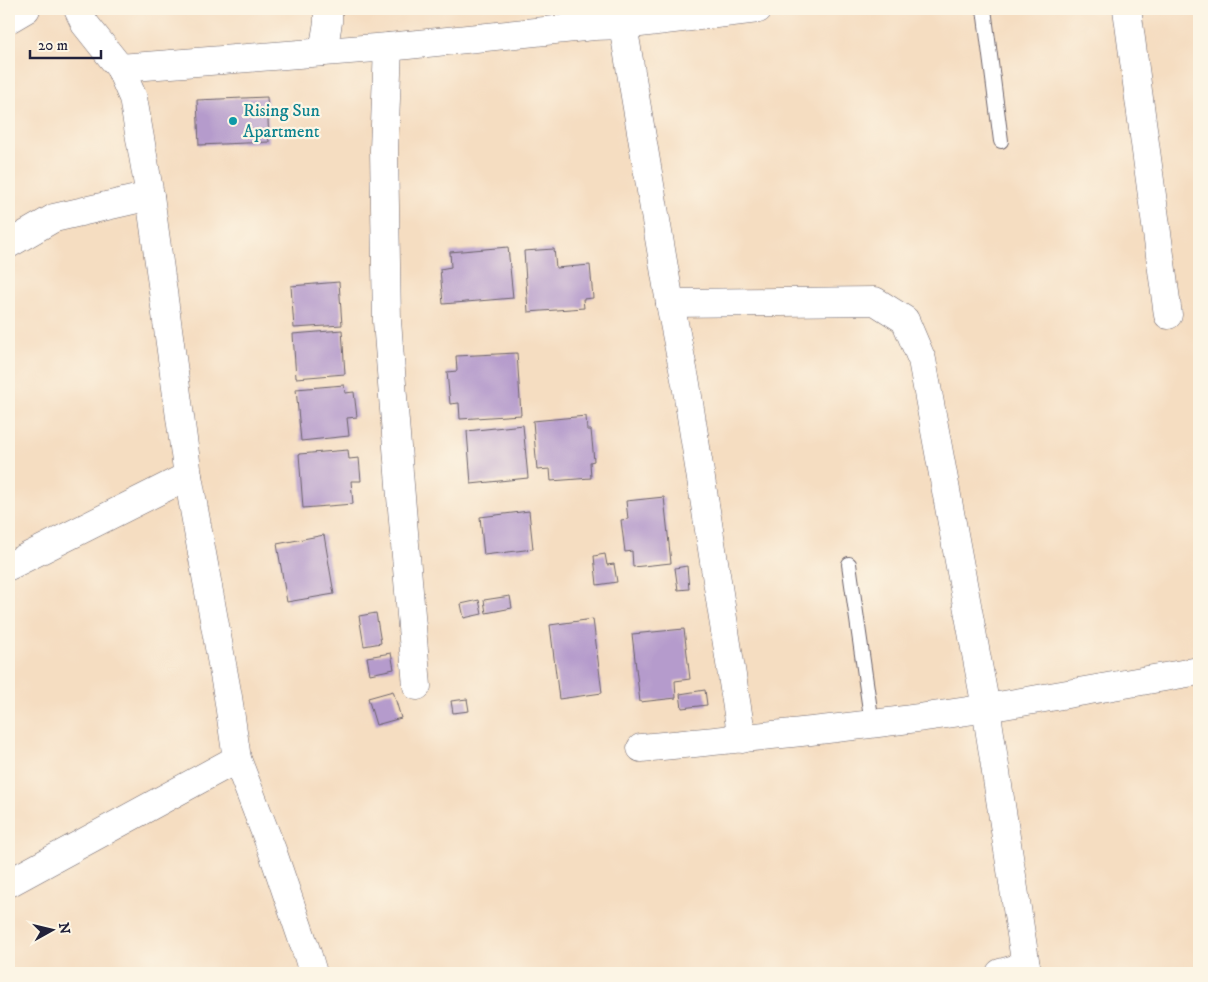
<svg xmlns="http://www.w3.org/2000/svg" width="1208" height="982" font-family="'IM FELL DW Pica',serif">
<rect width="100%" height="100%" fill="#fcf5e5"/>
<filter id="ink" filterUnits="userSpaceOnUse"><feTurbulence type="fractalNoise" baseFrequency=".02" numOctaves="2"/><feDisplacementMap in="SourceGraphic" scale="10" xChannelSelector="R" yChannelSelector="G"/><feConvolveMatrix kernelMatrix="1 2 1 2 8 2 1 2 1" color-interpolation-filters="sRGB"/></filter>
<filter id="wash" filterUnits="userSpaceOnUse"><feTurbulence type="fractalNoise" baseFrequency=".0096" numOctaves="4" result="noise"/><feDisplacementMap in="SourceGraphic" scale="20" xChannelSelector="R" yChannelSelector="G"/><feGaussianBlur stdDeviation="1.12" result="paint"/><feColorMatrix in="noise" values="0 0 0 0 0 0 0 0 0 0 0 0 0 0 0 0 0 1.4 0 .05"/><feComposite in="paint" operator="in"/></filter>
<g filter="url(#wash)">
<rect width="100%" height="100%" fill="#f5ddc1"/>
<g id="blocks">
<g fill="#b59bcc">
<path d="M406,9H435V10L406,13Z"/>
<path d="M267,97L269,142L199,145L197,100Z"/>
<path d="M508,247L513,298L443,304L440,269L451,267L450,252Z"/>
<path d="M554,249L556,268L590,265L593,298L583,299L584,308L528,312L524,251Z"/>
<path d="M339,282L342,325L294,328L291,286Z"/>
<path d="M342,330L345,374L296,378L293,334Z"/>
<path d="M517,353L521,415L460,419L459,403L450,404L447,372L457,371L456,356Z"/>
<path d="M344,385L345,393L354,392L357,417L347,418L349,436L301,441L296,389Z"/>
<path d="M586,416L587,430H591L594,461L590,462L591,478L551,481L550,469L537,470L533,421Z"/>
<path d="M523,425L528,478L471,484L467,431Z"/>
<path d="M348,450L349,459L359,458L361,481H351L353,504L303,508L299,454Z"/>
<path d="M664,497L671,563L633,567L632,551L625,552L621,520L628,519L626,501Z"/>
<path d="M529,511L533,549L484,555L480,517Z"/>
<path d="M324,535L334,594L287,602L277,544Z"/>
<path d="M605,554L607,565L614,564L617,582L597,585L594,556Z"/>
<path d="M687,566L689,589L678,590L675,568Z"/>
<path d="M510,596L512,608L486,613L484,600Z"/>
<path d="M479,600L482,614L464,618L461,604Z"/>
<path d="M376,613L381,643L364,646L359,616Z"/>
<path d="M593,619L602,693L559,699L550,625Z"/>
<path d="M684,629L690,679L675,681L676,698L640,702L632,634Z"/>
<path d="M391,653L394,669L370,674L367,657Z"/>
<path d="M705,690L707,705L682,708L680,694Z"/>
<path d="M393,691L401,718L376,725L368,698Z"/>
<path d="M467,699L469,711L453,713L451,701Z"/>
</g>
</g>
</g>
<g filter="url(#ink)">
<use href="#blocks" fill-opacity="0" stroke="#6c636a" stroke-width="1"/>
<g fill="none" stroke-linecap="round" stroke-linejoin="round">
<defs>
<g id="lane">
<path d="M984,9L1001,141"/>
<path d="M849,564L872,724"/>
</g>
<g id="street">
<path d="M78,9L85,24L120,68L133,98L150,196L188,476L228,697L237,759L272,850L308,956L313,973"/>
<path d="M1127,9L1168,315"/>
<path d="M9,19L26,9"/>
<path d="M623,25L670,303L686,384L742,739"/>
<path d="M388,47L384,150L387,321L400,485L417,686"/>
<path d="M323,52L328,22V9"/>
<path d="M120,68L388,47L594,26L623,25L758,9"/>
<path d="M9,244L54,218L150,196"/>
<path d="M670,303L875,301L905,320L922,360L986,708L1027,973"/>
<path d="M9,566L188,476"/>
<path d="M641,748C757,737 872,726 987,708C1058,696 1128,683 1199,671"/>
<path d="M9,883L237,759"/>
<path d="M1000,973L1026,966"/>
</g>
</defs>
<use href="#lane" stroke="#6c636a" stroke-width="16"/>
<use href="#street" stroke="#6c636a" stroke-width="29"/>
<use href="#lane" stroke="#fff" stroke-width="14"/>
<use href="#street" stroke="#fff" stroke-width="28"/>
</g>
</g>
<circle fill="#0f9aa8" stroke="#fcf5e5" stroke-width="2" cx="233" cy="121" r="5"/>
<g text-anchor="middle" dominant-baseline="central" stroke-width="4.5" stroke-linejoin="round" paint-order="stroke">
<g font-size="18" fill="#0d838f" stroke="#fcf5e5" text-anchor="start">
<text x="243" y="111">Rising Sun<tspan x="243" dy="21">Apartment</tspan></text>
</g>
</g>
<rect width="1208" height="982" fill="none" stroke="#fcf5e5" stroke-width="30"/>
<g transform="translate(52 930) rotate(82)" stroke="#fcf5e5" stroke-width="4" paint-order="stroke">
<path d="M0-4L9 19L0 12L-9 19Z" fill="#22223b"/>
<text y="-8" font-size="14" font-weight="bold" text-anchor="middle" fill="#22223b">N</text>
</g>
<path d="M30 50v8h71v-8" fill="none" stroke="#22223b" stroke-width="2.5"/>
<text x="38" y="50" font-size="15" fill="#22223b" stroke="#fcf5e5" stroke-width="4" paint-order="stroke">20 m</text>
</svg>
